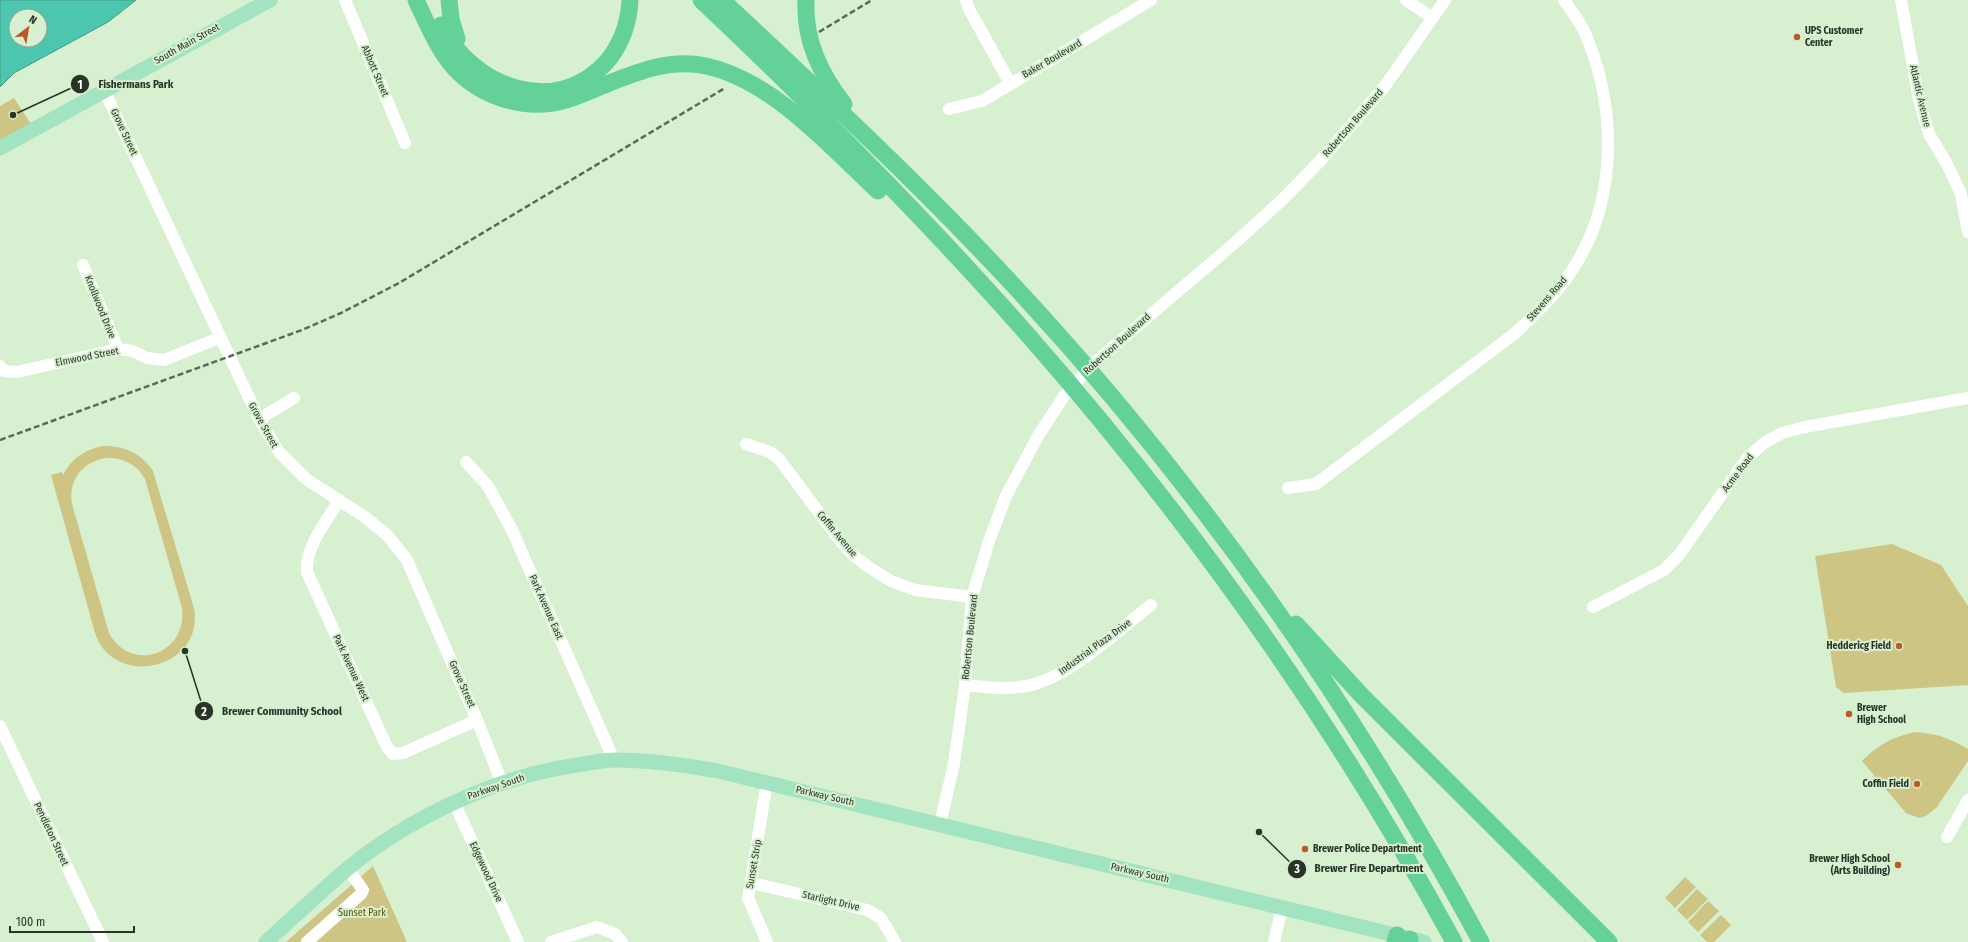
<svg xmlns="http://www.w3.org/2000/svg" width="1968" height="942" font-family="'Fira Sans Condensed',sans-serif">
<rect width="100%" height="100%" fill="#d7f0d0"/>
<g fill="#cec584" fill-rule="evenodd">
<path d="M14,98L31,124L0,141V106Z"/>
<path d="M102,446C123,445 142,453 153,471L194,608C205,669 114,690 95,633L51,475L62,472L63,475C71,459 84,450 102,446ZM105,458C122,457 137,464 145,479L182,608C188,654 131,674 109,633L72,504C68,480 82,463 105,458Z"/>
<path d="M1892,544L1941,565L1968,606V685L1844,693L1836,687L1815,556Z"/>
<path d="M1914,732C1938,734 1947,737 1968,749V761L1937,807L1926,816L1919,818L1906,813L1862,761C1879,744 1891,738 1914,732Z"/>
<path d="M373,866L407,942H286Z"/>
<path d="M1685,877L1696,887L1675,908L1665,898Z"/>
<path d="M1697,889L1708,899L1687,920L1677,910Z"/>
<path d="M1708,901L1719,911L1698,932L1688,922Z"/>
<path d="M1721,915L1731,925L1714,942H1707L1700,935Z"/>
</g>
<path fill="#4cc6ae" stroke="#429a86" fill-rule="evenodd" d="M0,0H136L108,22L14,73L0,87ZM16,16H40V40H16Z"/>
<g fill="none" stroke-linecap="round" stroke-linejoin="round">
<g stroke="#fff" stroke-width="12">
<path d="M345,0L405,143"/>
<path d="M966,0L969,9L1010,83"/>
<path d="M1406,0L1433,18"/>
<path d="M1901,0L1919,100L1929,134L1947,164L1961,194L1968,232"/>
<path d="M104,90L259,419L279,452L306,479L365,517L388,536L407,560L477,720L502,783"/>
<path d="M949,109L982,101L1151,0"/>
<path d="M83,265L118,349"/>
<path d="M0,366L4,371L17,372L118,349L133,351L147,358L164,360L219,338"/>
<path d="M259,419L294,398"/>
<path d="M746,444L770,452L779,459L841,542L854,556L873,570L891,581L915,590L972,597"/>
<path d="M466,462L488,486L511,528L614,760"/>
<path d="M1288,488L1316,484L1514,334C1537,313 1560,291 1576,264C1618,196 1616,105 1585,33C1580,22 1571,10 1564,0"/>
<path d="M339,500C327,521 305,547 307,572L387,747L393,754L403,753L477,720"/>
<path d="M1593,607L1664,570L1679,555L1748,457L1764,443L1782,433L1805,427L1968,398"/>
<path d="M965,685C985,687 1006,690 1026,686C1069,678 1116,632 1151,605"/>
<path d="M0,726L103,942"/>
<path d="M454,802L518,942"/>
<path d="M940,824L954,764L965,685L972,597L990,538L1006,496L1038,436L1064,396L1094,363L1237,241L1283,199L1320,161L1385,86L1445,0"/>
<path d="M1947,837L1968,800"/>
<path d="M752,883L867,910L881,918L895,942"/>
<path d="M307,942L361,894L363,890L348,869"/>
<path d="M551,942L597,927L615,934L622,942"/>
<path d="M767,942L748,898L767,782"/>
<path d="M1274,942L1282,908"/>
</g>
<g stroke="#a2e3c1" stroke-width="15">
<path d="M0,148L270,0"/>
<path d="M266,942C293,918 319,893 347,869C408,819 493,778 571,766C585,764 601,760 616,760C650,760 684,765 718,771L1424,942"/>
</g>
<g stroke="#64d198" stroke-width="17">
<path d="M416,0C425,19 433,39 445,56C469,91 512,109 553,103C570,100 586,93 602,86C635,73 669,58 706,66C772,80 831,147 878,191"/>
<path d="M449,0L451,19L457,39"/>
<path d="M701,0C814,107 925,218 1028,335C1191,521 1336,725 1454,942"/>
<path d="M722,0C817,89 913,178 1002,273C1190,473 1351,701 1481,942"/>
<path d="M806,0C804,39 820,74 844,104"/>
<path d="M441,25C473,88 558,120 609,59C622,42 629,22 630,0"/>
<path d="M1296,624L1363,697L1609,942"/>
<path d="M1395,942L1397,935"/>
<path d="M1409,942L1410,939"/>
</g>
<g stroke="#5b6958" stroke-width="2.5" stroke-dasharray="6 3" stroke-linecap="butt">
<path d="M819,32L872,0"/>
<path d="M0,440L302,330L341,313L399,283L725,88"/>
</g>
</g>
<g fill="#bd5827" stroke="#d7f0d0" stroke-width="1.5">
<circle cx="1797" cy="37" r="4"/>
<circle cx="1899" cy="646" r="4"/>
<circle cx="1849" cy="714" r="4"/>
<circle cx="1917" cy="784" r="4"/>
<circle cx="1305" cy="849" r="4"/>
<circle cx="1898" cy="865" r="4"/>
</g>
<g text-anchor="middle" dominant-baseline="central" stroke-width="4" stroke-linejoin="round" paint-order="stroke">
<g font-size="10" font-weight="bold" fill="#293327" stroke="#d7f0d0" text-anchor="start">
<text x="1805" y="31">UPS Customer<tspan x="1805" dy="12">Center</tspan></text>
<text x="1891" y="646" text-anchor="end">Heddericg Field</text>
<text x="1857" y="708">Brewer<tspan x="1857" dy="12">High School</tspan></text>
<text x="1909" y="784" text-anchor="end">Coffin Field</text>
<text x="1313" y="849">Brewer Police Department</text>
<text x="1890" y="859" text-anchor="end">Brewer High School<tspan x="1890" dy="12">(Arts Building)</tspan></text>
</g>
<g font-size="10" fill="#293327" stroke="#d7f0d0">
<text transform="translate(187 44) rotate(-29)">South Main Street</text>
<text transform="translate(1052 59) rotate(-30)">Baker Boulevard</text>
<text transform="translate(375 71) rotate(67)">Abbott Street</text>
<text transform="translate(1920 96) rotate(77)">Atlantic Avenue</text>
<text transform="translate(1353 123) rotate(-49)">Robertson Boulevard</text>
<text transform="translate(124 132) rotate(65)">Grove Street</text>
<text transform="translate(1547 299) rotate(-49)">Stevens Road</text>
<text transform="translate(100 307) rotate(68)">Knollwood Drive</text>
<text transform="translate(1117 344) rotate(-42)">Robertson Boulevard</text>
<text transform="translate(87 357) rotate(-11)">Elmwood Street</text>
<text transform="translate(263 425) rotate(61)">Grove Street</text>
<text transform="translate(1738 473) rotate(-53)">Acme Road</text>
<text transform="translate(837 534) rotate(50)">Coffin Avenue</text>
<text transform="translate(546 607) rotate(66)">Park Avenue East</text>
<text transform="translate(970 637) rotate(-84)">Robertson Boulevard</text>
<text transform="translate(1095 647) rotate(-36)">Industrial Plaza Drive</text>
<text transform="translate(351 668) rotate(65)">Park Avenue West</text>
<text transform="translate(462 684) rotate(66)">Grove Street</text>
<text transform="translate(496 787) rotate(-19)">Parkway South</text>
<text transform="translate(825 796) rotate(13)">Parkway South</text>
<text transform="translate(51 834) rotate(65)">Pendleton Street</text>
<text transform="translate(754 864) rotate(-80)">Sunset Strip</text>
<text transform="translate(486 872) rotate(65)">Edgewood Drive</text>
<text transform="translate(1140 873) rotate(13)">Parkway South</text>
<text transform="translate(831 901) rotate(13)">Starlight Drive</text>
</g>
<g font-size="10" fill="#5a5108" stroke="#d7f0d0">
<text x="362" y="913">Sunset Park</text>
</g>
</g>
<path fill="none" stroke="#293327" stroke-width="1.5" d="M13 115L80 84M185 651L204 711M1259 832L1297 869"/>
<g fill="#293327" stroke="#d7f0d0" stroke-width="1.5">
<circle cx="13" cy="115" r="4"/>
<circle cx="185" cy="651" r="4"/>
<circle cx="1259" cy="832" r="4"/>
<circle cx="80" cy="84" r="10"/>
<circle cx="204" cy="711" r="10"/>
<circle cx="1297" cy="869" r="10"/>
</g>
<g font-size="12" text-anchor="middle" font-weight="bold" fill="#fff">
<text x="80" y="89">1</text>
<text x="204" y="716">2</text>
<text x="1297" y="873">3</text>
</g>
<g font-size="11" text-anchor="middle" font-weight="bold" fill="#293327" stroke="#d7f0d0" stroke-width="4" stroke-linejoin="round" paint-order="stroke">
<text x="136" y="88">Fishermans Park</text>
<text x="282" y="715">Brewer Community School</text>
<text x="1369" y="872">Brewer Fire Department</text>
</g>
<g transform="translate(28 28) rotate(31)"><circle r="19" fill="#d7f0d0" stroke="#91a48c"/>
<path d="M0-3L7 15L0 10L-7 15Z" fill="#bd5827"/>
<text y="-6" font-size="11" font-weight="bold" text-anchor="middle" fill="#293327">N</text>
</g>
<path d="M10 926v6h124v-6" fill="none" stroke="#293327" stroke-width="2"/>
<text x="16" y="926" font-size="12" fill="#293327" stroke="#d7f0d0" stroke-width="3" paint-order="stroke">100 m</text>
</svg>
